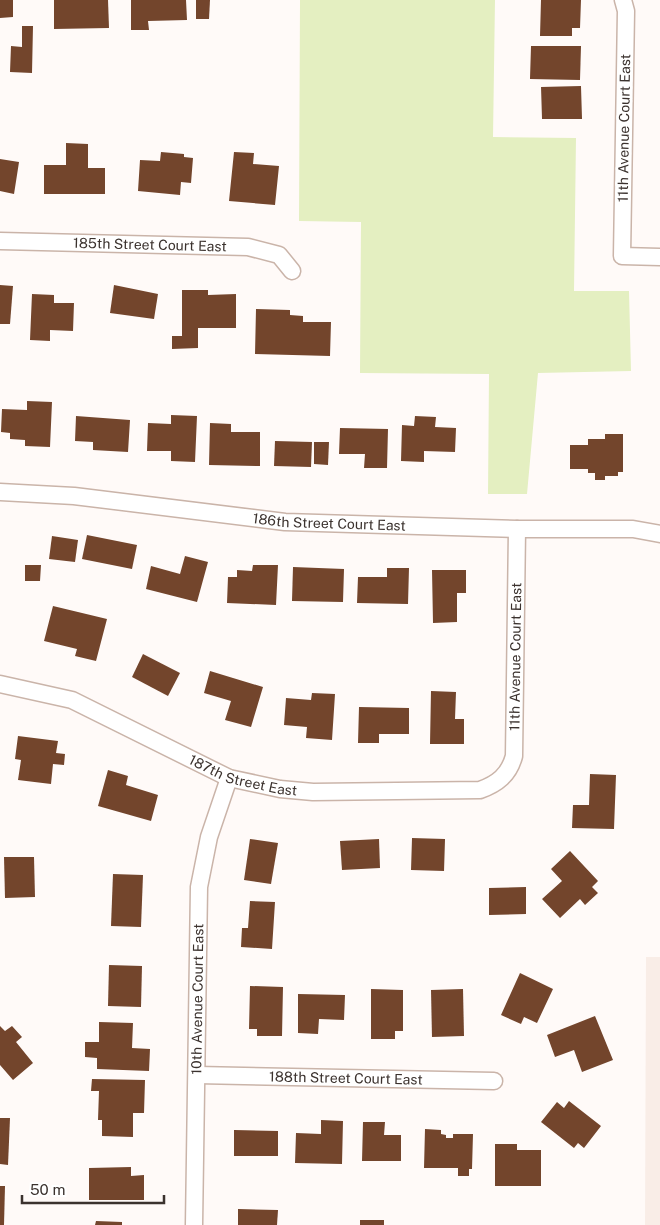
<svg xmlns="http://www.w3.org/2000/svg" width="660" height="1225" font-family="'Public Sans',sans-serif">
<rect width="100%" height="100%" fill="#fffaf8"/>
<path fill="#f9ede7" d="M646,957H660V1225H645Z"/>
<path fill="#e4efc1" d="M300,0H495L493,137L576,138L574,291H629L631,371L538,373L527,494H488L489,374L360,373L361,222L299,221Z"/>
<g fill="#73452c">
<path d="M0,0H13V17L0,18Z"/>
<path d="M54,0H108L109,28L54,29Z"/>
<path d="M131,0H186L187,20L148,21L149,30H131Z"/>
<path d="M196,0H210L209,19H196Z"/>
<path d="M541,0H581L580,28H572V36H540Z"/>
<path d="M22,26H33L32,73L10,72L11,46L22,47Z"/>
<path d="M531,46H581L580,80L530,79Z"/>
<path d="M581,86L582,119H542L541,87Z"/>
<path d="M66,143L88,144V168H105V194H44V165H66Z"/>
<path d="M161,152L184,154V157L193,158L191,183L181,182L180,195L138,191L140,160L160,161Z"/>
<path d="M234,152L254,153L253,164L279,166L275,205L229,201Z"/>
<path d="M0,159L19,162L14,194L0,191Z"/>
<path d="M0,285L13,286L10,324H0Z"/>
<path d="M114,285L158,294L154,319L110,313Z"/>
<path d="M182,290H208V295L236,294V328H198V348L172,349V336H182Z"/>
<path d="M32,294L54,295V303H74L73,331L50,330V341L30,340Z"/>
<path d="M256,309L290,310V315L303,316V322H331L330,356L255,354Z"/>
<path d="M27,401L52,402L50,447L25,446V440L10,439V433L1,432L2,409L27,410Z"/>
<path d="M171,415L197,416L195,462L171,461V451H147L148,423L171,424Z"/>
<path d="M76,416L130,420L128,452L93,450V442L75,441Z"/>
<path d="M415,416L436,417L435,427L456,428L455,452L424,451V462L401,461L402,425L414,426Z"/>
<path d="M210,423L231,424V432H260V466L209,465Z"/>
<path d="M340,428L388,429L387,468H364L365,454H339Z"/>
<path d="M605,434H623V472H618V476H605V480H595V473H588V469H570V445H588V439H605Z"/>
<path d="M275,441L312,442L311,467L274,466Z"/>
<path d="M314,442H329L328,465L314,464Z"/>
<path d="M87,535L137,545L132,569L82,559Z"/>
<path d="M52,536L78,540L75,562L49,559Z"/>
<path d="M185,556L208,562L197,602L146,589L151,566L180,574Z"/>
<path d="M25,565H41L40,581H25Z"/>
<path d="M253,565H278L276,605L227,603L228,577H237V570L252,571Z"/>
<path d="M293,567L344,569L343,602L292,601Z"/>
<path d="M387,568H409L408,604L357,603L358,577H387Z"/>
<path d="M432,570H466V593H457V622L433,623Z"/>
<path d="M53,606L107,619L96,661L75,656L77,649L44,641Z"/>
<path d="M143,654L180,673L168,696L132,677Z"/>
<path d="M210,671L263,687L251,727L225,720L231,701L204,693Z"/>
<path d="M431,691L456,692L455,719H464V744H430Z"/>
<path d="M312,693L335,694L332,740L306,738L307,727L284,725L286,698L311,700Z"/>
<path d="M359,707L409,708V734H379V743H358Z"/>
<path d="M18,736L58,741L56,753L65,754L64,765L53,764L51,784L18,780L21,760L15,759Z"/>
<path d="M108,770L128,776L126,785L158,795L151,821L98,806Z"/>
<path d="M590,774L616,775L614,829L572,828L573,805H589Z"/>
<path d="M412,838L445,839L444,871L411,870Z"/>
<path d="M250,839L278,843L271,884L244,880Z"/>
<path d="M379,839L380,868L342,870L340,841Z"/>
<path d="M570,851L598,881L592,887L598,893L585,905L580,899L560,918L542,899L562,881L551,869Z"/>
<path d="M4,857H34L35,897L5,898Z"/>
<path d="M113,874L143,875L141,927L111,926Z"/>
<path d="M526,887V914L489,915V888Z"/>
<path d="M250,901L275,902L272,949L241,947L242,928H248Z"/>
<path d="M109,965L142,966L141,1007L108,1006Z"/>
<path d="M520,973L553,989L537,1023L524,1017L521,1024L501,1015Z"/>
<path d="M250,986L283,987L282,1036H257V1029H249Z"/>
<path d="M371,989L403,990V1031H395V1039H371Z"/>
<path d="M463,989L464,1036L432,1037L431,990Z"/>
<path d="M298,994L345,995L344,1020L319,1019L318,1034L298,1033Z"/>
<path d="M595,1016L613,1060L582,1072L574,1050L555,1057L547,1035Z"/>
<path d="M99,1022L133,1023L132,1048L150,1049L149,1071L97,1069V1058L85,1057V1042H99Z"/>
<path d="M0,1026L5,1031L12,1026L22,1037L16,1042L33,1063L13,1080L0,1065Z"/>
<path d="M92,1079L145,1080L144,1113H133V1137L102,1136V1120H98L99,1091H91Z"/>
<path d="M569,1101L601,1126L584,1148L578,1143L574,1148L541,1122L557,1102L564,1108Z"/>
<path d="M0,1118H10L8,1165L0,1164Z"/>
<path d="M321,1120L343,1121L342,1164L295,1163L296,1133L321,1134Z"/>
<path d="M363,1122H385L384,1135H401V1161H362Z"/>
<path d="M425,1129L441,1130V1134L446,1135V1138H453V1134H473L472,1169H469V1176H458V1168H424Z"/>
<path d="M234,1130L278,1131V1156H234Z"/>
<path d="M495,1144H517V1150H541V1186H495Z"/>
<path d="M131,1167V1176L144,1175V1200H89V1168Z"/>
<path d="M0,1186H5L4,1225H0Z"/>
<path d="M238,1209L278,1210L277,1225H238Z"/>
<rect x="360" y="1220" width="24" height="5"/>
<path d="M96,1221L122,1222V1225H95Z"/>
</g>
<g fill="none" stroke-linecap="round" stroke-linejoin="round">
<defs>
<g id="street">
<path d="M623,0L626,11L622,256L660,257"/>
<path id="s1" d="M0,241L248,247L279,255L292,271"/>
<path id="s2" d="M0,492L74,496L285,522L517,529H633L660,534"/>
<path id="s3" d="M0,684L72,700L229,778L280,789L313,792L480,790C497,784 509,775 514,756L517,529"/>
<path id="s4" d="M197,1075L494,1081"/>
<path id="s5" d="M194,1225L199,887L209,837L229,778"/>
</g>
</defs>
<use href="#street" stroke="#cab4a9" stroke-width="19"/>
<use href="#street" stroke="#fff" stroke-width="16"/>
</g>
<g text-anchor="middle" dominant-baseline="central" stroke-width="5" stroke-linejoin="round" paint-order="stroke">
<g font-size="14" fill="#3b322e" stroke="#fff">
<text transform="translate(624 128) rotate(-89)">11th Avenue Court East</text>
<text stroke="none"><textPath href="#s1" startOffset="150">185th Street Court East</textPath></text>
<text stroke="none"><textPath href="#s2" startOffset="331">186th Street Court East</textPath></text>
<text stroke="none"><textPath href="#s3" startOffset="651">11th Avenue Court East</textPath></text>
<text stroke="none"><textPath href="#s3" startOffset="262">187th Street East</textPath></text>
<text stroke="none"><textPath href="#s5" startOffset="226">10th Avenue Court East</textPath></text>
<text stroke="none"><textPath href="#s4" startOffset="149">188th Street Court East</textPath></text>
</g>
</g>
<path d="M22 1195v8h142v-8" fill="none" stroke="#3b322e" stroke-width="2.5"/>
<text x="30" y="1195" font-size="15" fill="#3b322e" stroke="#ffffff" stroke-width="4" paint-order="stroke">50 m</text>
</svg>
